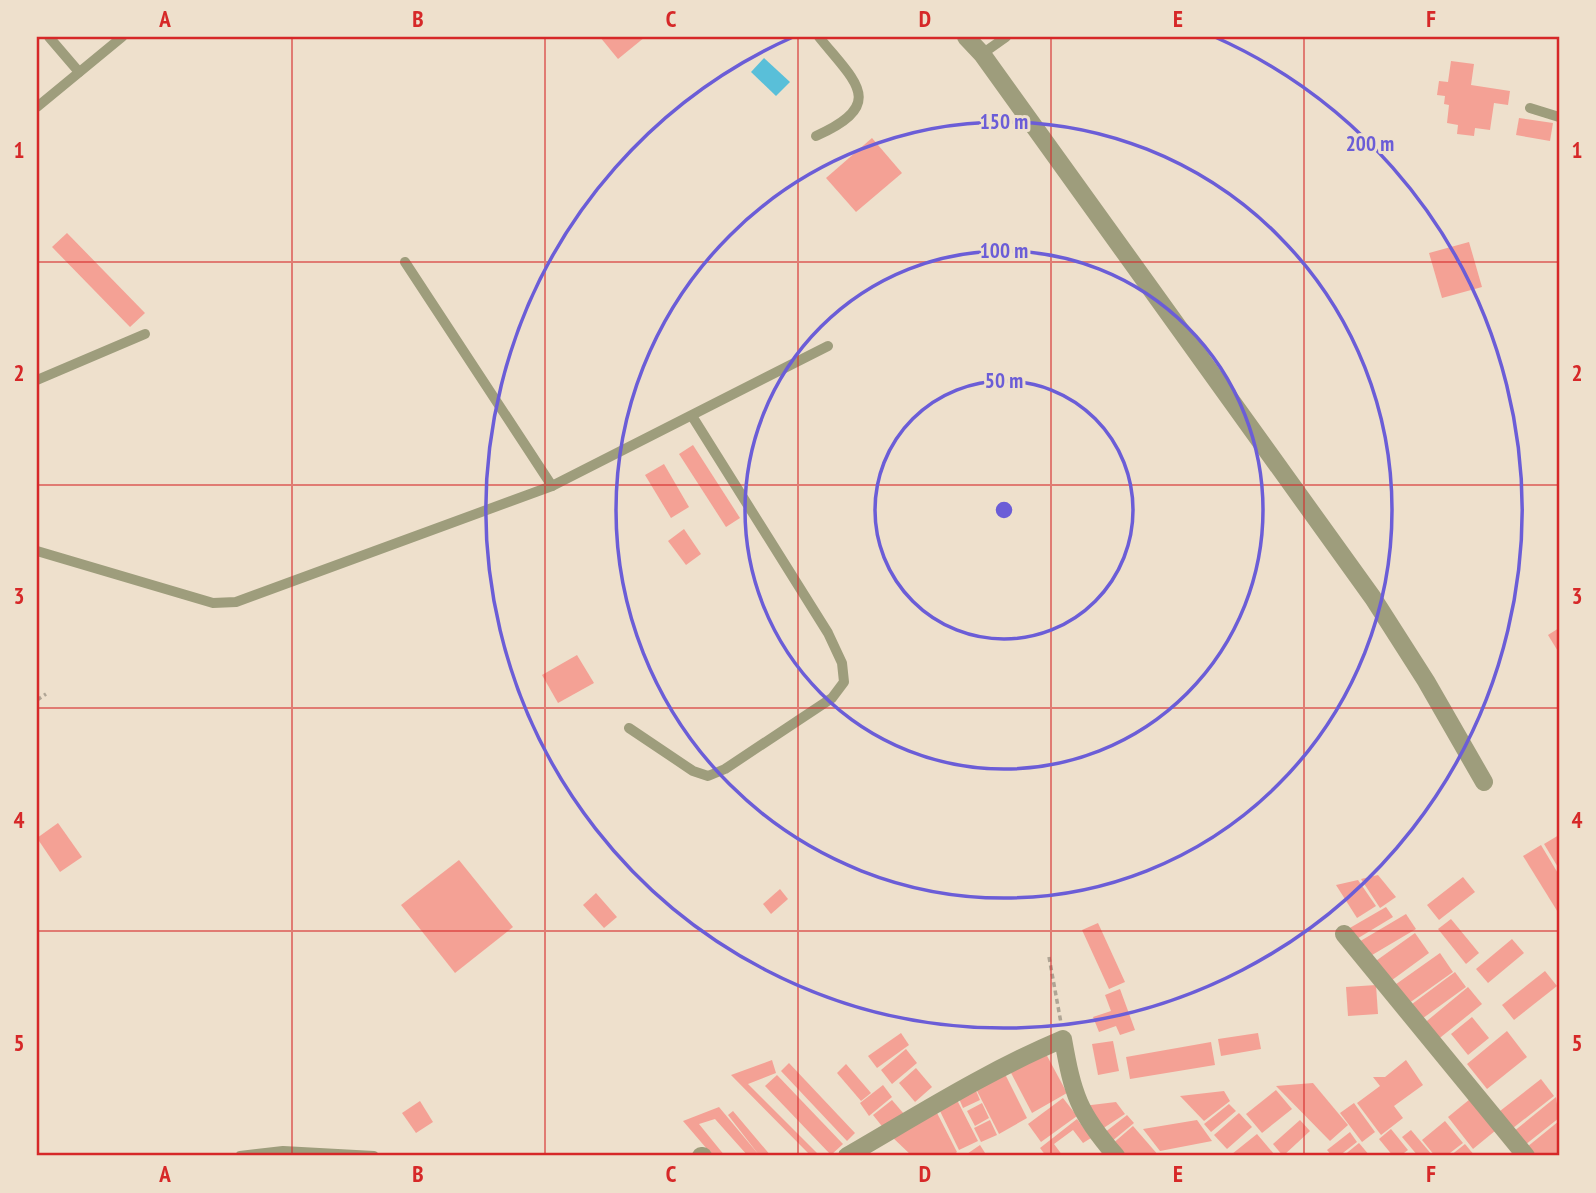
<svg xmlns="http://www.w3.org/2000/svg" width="1596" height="1193" font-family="'PT Sans Narrow',sans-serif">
<rect width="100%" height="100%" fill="#eee0cc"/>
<path fill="#59bfd9" d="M764,58L790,82L776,96L751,72Z"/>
<g fill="#f4a195">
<path d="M600,37H645L618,59Z"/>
<path d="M1451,61L1474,64L1471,85L1510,91L1508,105L1494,103L1490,130L1475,128L1474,136L1457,134L1458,125L1447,123L1449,105L1444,104L1445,96L1437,95L1439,81L1448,82Z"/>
<path d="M1519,118L1553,123L1550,141L1516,135Z"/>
<path d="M872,138L902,173L856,212L826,178Z"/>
<path d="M67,233L145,313L130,327L52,247Z"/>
<path d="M1469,242L1482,287L1442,298L1429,253Z"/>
<path d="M693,445L740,518L726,527L679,454Z"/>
<path d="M664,464L689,507L671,518L645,475Z"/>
<path d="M684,529L701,554L686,565L668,541Z"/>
<path d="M1559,628V653L1548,635Z"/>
<path d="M577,655L594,683L558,703L542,675Z"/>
<path d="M58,823L82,857L60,872L37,838Z"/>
<path d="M1559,835V869L1544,844Z"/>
<path d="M1541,845L1559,875V914L1523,856Z"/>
<path d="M459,860L513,927L455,973L401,905Z"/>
<path d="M1378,875L1396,897L1380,908L1361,879Z"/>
<path d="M1463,877L1475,892L1439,920L1427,905Z"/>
<path d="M1358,880L1376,906L1357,918L1336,885Z"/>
<path d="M780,889L788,899L771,914L763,904Z"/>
<path d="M596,893L617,917L604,928L583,905Z"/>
<path d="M1386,907L1393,917L1355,940L1348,929Z"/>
<path d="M1406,914L1416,929L1367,958L1357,943Z"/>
<path d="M1451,919L1479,953L1466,964L1438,929Z"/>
<path d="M1098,923L1125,982L1109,989L1082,930Z"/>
<path d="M1415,933L1429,953L1388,983L1373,963Z"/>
<path d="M1512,939L1524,953L1488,983L1476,969Z"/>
<path d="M1440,953L1453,972L1405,1006L1392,987Z"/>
<path d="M1545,971L1557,986L1514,1020L1502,1005Z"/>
<path d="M1455,972L1466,987L1419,1021L1408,1007Z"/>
<path d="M1376,985L1378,1014L1348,1016L1346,987Z"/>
<path d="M1468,987L1482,1004L1436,1041L1422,1025Z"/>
<path d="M1120,989L1135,1030L1120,1035L1116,1026L1099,1032L1093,1017L1111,1011L1105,995Z"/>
<path d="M1472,1017L1489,1038L1468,1055L1451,1034Z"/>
<path d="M1507,1031L1527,1057L1487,1089L1467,1064Z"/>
<path d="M901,1033L909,1045L877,1068L868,1056Z"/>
<path d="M1258,1033L1261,1049L1221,1056L1218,1039Z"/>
<path d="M1113,1041L1119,1071L1098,1075L1092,1044Z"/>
<path d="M1211,1042L1215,1065L1130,1079L1126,1057Z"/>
<path d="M906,1049L917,1063L892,1084L881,1070Z"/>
<path d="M1045,1052L1067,1093L1032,1113L1010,1071Z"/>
<path d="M772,1060L776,1073L748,1084L820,1156H811L731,1075Z"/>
<path d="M1406,1060L1423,1085L1394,1106L1403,1118L1381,1135L1357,1103L1380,1086L1373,1077H1385Z"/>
<path d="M789,1063L855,1133L847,1141L781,1071Z"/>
<path d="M846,1064L871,1093L861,1101L837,1073Z"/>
<path d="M916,1068L932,1087L915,1102L899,1083Z"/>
<path d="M1004,1072L1027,1118L999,1134L974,1085Z"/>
<path d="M777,1075L843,1144L831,1155L765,1086Z"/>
<path d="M1541,1079L1554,1096L1513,1128L1500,1111Z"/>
<path d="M1313,1083L1348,1125L1330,1141L1276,1086Z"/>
<path d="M883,1085L892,1097L869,1116L860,1103Z"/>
<path d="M974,1086L980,1100L963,1108L957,1094Z"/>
<path d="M1276,1090L1292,1109L1262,1133L1246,1114Z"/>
<path d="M1224,1091L1230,1101L1204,1121L1180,1096Z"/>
<path d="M1475,1095L1501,1126L1473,1149L1448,1117Z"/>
<path d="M1556,1097L1559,1118L1525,1145L1513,1132Z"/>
<path d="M956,1098L978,1141L959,1150L938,1107Z"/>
<path d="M1063,1098L1077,1116L1041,1142L1028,1124Z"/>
<path d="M892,1100L904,1114L885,1130L873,1115Z"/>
<path d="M420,1101L433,1122L416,1133L402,1113Z"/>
<path d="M1116,1102L1125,1114L1099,1131L1083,1106Z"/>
<path d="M982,1103L989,1118L975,1126L967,1111Z"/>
<path d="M1354,1103L1375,1132L1362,1142L1340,1113Z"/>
<path d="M1229,1104L1236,1111L1211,1132L1204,1124Z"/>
<path d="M719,1107L759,1155L728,1115L733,1111L771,1156H748L715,1119L699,1124L725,1156H713L683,1121Z"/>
<path d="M935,1109L957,1152L952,1156H912L890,1135Z"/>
<path d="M1239,1113L1252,1127L1227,1149L1214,1135Z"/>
<path d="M1127,1115L1134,1123L1111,1142L1104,1133Z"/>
<path d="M1077,1119L1091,1138L1083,1143L1073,1130L1054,1144L1063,1156H1046L1040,1148Z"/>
<path d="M990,1120L997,1135L981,1142L974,1128Z"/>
<path d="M1197,1120L1212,1141L1160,1151L1143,1129Z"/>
<path d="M1300,1120L1310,1131L1283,1156L1273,1144Z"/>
<path d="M1445,1121L1463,1143L1446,1156H1435L1422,1140Z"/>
<path d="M1559,1121V1156H1535L1527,1147Z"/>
<path d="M1133,1126L1159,1156H1120L1111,1145Z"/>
<path d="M1391,1129L1408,1150L1400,1156H1393L1379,1139Z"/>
<path d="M1411,1130L1433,1156H1418L1402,1137Z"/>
<path d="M1350,1132L1357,1142L1339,1156H1332L1327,1150Z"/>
<path d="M1257,1134L1274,1154L1234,1156L1232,1154Z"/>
<path d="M1359,1143L1370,1156H1343Z"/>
<path d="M1465,1144L1475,1156H1450Z"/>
<path d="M980,1145L987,1156H964Z"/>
</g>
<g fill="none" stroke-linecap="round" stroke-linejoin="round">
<g stroke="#afa595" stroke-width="3.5" stroke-dasharray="5 3.5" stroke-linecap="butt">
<path d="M37,700L46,694"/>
<path d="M1049,957L1061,1023"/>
</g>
<g stroke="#9e9d7c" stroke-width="10">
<path d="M49,37L79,72"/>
<path d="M982,54L1006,37"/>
<path d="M37,107L122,37"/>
<path d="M1530,108L1559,117"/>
<path d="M816,136C888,104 855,82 819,37"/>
<path d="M405,262L552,486"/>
<path d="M37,380L145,334"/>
<path d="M37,551L213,603L236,602L552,486L828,346"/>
<path d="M629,728L693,771L708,776L725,769L832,698L844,682L842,663L828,633L692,416"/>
<path d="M240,1156L283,1151L374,1156"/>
</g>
<g stroke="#9e9d7c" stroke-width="18">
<path d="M966,37L982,54L1373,598L1426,681L1484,782"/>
<path d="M1344,934L1526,1156"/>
<path d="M701,1156H703"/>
<path d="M847,1156C918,1115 987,1071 1063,1039C1073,1095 1078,1112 1116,1156"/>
</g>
</g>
<path fill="none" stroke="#d62828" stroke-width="2" stroke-opacity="0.55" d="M292,37V1156M545,37V1156M798,37V1156M1051,37V1156M1304,37V1156M37,262H1559M37,485H1559M37,708H1559M37,931H1559"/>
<g fill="none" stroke="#6b5dd7" stroke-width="3.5">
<circle cx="1004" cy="510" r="129"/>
<circle cx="1004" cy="510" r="259"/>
<circle cx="1004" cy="510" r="388"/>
<path d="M1215 37A518 518 0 1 1 793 37"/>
</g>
<circle cx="1004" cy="510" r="10" fill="#6b5dd7" stroke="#eee0cc" stroke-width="3.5"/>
<g font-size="21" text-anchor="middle" font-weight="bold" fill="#6b5dd7" stroke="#eee0cc" stroke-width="6" stroke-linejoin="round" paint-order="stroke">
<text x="1004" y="129">150 m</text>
<text x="1370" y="151">200 m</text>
<text x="1004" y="258">100 m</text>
<text x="1004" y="388">50 m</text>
</g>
<rect width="1596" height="1193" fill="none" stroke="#eee0cc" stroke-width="77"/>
<rect x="38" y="38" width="1520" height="1116" fill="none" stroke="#d62828" stroke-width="2.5"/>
<g font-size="23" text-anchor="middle" font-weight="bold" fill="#d62828">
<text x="165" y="27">A</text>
<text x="418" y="27">B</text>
<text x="671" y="27">C</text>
<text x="925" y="27">D</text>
<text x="1178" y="27">E</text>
<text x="1431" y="27">F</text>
<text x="19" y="158">1</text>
<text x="1577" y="158">1</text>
<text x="19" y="381">2</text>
<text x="1577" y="381">2</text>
<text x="19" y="604">3</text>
<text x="1577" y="604">3</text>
<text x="19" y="828">4</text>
<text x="1577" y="828">4</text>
<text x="19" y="1051">5</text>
<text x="1577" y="1051">5</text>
<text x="165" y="1182">A</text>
<text x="418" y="1182">B</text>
<text x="671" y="1182">C</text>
<text x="925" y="1182">D</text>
<text x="1178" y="1182">E</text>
<text x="1431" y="1182">F</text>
</g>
</svg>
